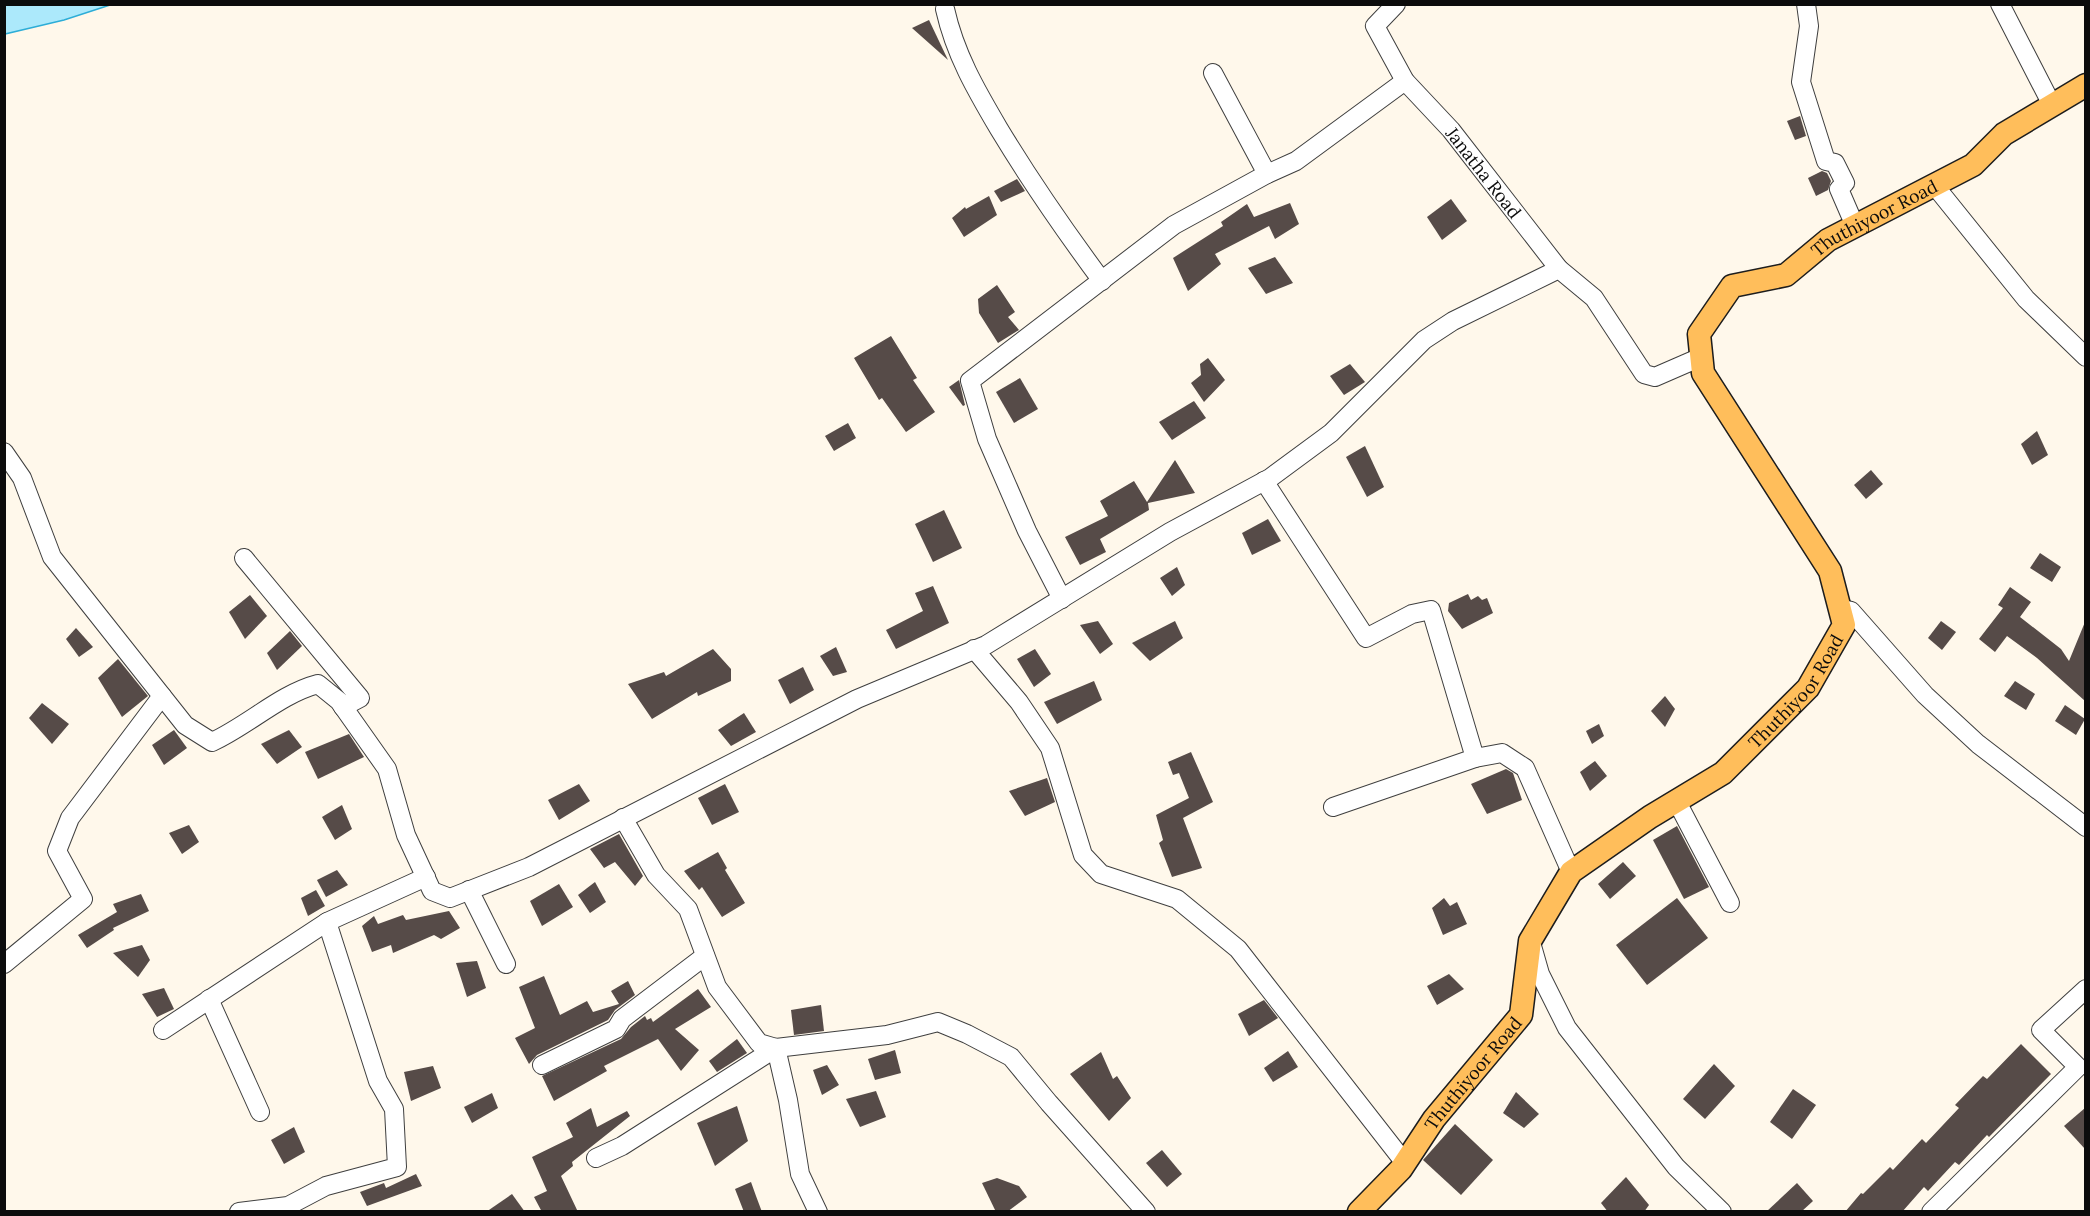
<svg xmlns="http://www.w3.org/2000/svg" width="2090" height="1216" font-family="Lora,serif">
<rect width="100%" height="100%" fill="#fff8eb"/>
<path fill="#ace9fb" stroke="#2dadd7" stroke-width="1.5" d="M4,5L5,4L110,5L64,20L5,34Z"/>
<g fill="#564b48">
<path d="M929,20L948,60L912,28Z"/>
<path d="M1800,116L1806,136L1795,140L1787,121Z"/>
<path d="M1822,171L1827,173L1831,181L1828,190L1816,196L1808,178Z"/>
<path d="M1017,179L1025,191L1001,202L994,191Z"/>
<path d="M989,196L997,215L964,237L952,218L965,207L966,209Z"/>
<path d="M1451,199L1467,221L1442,240L1427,217Z"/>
<path d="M1290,203L1299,224L1275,239L1269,226L1215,254L1221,264L1188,291L1173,258L1223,226L1221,222L1247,204L1254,217Z"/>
<path d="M1275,257L1293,283L1266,294L1248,268Z"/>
<path d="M997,285L1015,312L1008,317L1019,330L998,343L979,313L978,299Z"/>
<path d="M891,336L917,378L913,380L935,412L906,432L882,398L879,400L854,358Z"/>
<path d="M1208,358L1225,380L1204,402L1191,383L1201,375L1200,364Z"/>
<path d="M1350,364L1365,382L1344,395L1330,376Z"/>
<path d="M1020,378L1038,409L1014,423L996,392Z"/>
<path d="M959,380L965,405L963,406L949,387Z"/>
<path d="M1194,401L1206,418L1172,440L1159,422Z"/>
<path d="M848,423L856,438L834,451L825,436Z"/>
<path d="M2037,431L2048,455L2032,465L2021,444Z"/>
<path d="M1365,446L1384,487L1367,497L1346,457Z"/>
<path d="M1175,460L1195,493L1148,503L1149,510L1100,539L1106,552L1080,565L1065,537L1108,516L1100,501L1134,481L1147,502Z"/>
<path d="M1871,470L1883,484L1866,499L1854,485Z"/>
<path d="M944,510L962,548L933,562L915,524Z"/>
<path d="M1268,519L1281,541L1252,555L1242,533Z"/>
<path d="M2040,553L2061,567L2052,582L2030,568Z"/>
<path d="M1177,567L1185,585L1172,596L1160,578Z"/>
<path d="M933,586L949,623L896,649L886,630L923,611L915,593Z"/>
<path d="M2010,587L2031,602L2020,617L2061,649L2069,661L2085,622V701L2037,658L2007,636L1995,652L1979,639L2003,608L1998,605Z"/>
<path d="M1468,594L1471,600L1478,596L1482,600L1487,598L1493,613L1462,629L1448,611L1449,603Z"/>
<path d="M250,595L267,616L245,639L229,612Z"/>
<path d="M1098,621L1113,644L1100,654L1080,625Z"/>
<path d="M1175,621L1183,638L1150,661L1132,643Z"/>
<path d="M1941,621L1956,632L1942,650L1928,638Z"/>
<path d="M76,628L93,647L79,657L66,639Z"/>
<path d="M290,631L302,646L277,670L267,653Z"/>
<path d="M836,647L847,672L833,676L820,656Z"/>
<path d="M713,649L731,669V681L698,696L697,692L652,719L628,684L664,672L666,676Z"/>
<path d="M1035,649L1051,674L1034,687L1017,659Z"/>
<path d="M118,659L148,696L122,717L98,678Z"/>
<path d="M803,667L814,690L790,704L778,680Z"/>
<path d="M1094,681L1102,700L1057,724L1044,702Z"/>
<path d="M2015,681L2035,694L2026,710L2004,696Z"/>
<path d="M1665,696L1675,709L1665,727L1651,711Z"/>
<path d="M42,703L69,724L52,744L29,718Z"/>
<path d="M2065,705L2085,719L2076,735L2055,721Z"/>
<path d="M744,713L756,732L731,746L718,730Z"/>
<path d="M1599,724L1604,736L1592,744L1586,731Z"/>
<path d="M174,730L187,748L164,765L152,745Z"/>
<path d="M289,730L302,747L277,764L261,744Z"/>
<path d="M349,734L364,757L318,779L305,752Z"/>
<path d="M1191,752L1213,802L1183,818L1202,868L1172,877L1159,843L1163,840L1156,815L1189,798L1179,773L1173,775L1168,762Z"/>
<path d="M1595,761L1607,776L1590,791L1580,772Z"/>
<path d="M1506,769L1513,773L1522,800L1487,814L1471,784Z"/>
<path d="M1047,778L1055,802L1025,816L1009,791Z"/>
<path d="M579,784L590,801L559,820L548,800Z"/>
<path d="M725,784L739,812L712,825L698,798Z"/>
<path d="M342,805L352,829L335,840L322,817Z"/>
<path d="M189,825L199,842L182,854L169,833Z"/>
<path d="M1677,826L1709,887L1684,899L1653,840Z"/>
<path d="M619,834L643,876L635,886L615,862L604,868L590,849Z"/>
<path d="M718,852L727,868L725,870L745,903L722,917L702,887L699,890L684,871Z"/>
<path d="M1623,862L1636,876L1610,899L1598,884Z"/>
<path d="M337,870L348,885L326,897L317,880Z"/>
<path d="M595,882L606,902L590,913L578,895Z"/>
<path d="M559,884L573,907L542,926L530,901Z"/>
<path d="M316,890L325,906L308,916L301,898Z"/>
<path d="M141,894L149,911L113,928L114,930L87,948L78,935L117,912L113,904Z"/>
<path d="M1444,898L1450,906L1457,902L1467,924L1443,935L1432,908Z"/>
<path d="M1677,898L1708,938L1647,985L1616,945Z"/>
<path d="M449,911L460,928L441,939L434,935L393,953L391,945L372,952L362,926L374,916L378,924L403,915L406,920Z"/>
<path d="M142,945L150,960L138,977L113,953Z"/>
<path d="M477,961L486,988L467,997L456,963Z"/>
<path d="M1449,974L1464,989L1437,1005L1427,986Z"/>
<path d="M544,976L560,1015L587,1001L593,1012L619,1004L611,991L628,981L635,995L615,1010L608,1020L537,1055L529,1064L515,1038L535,1028L519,987Z"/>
<path d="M164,988L174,1009L157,1017L142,994Z"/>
<path d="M698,989L711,1007L675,1029L699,1050L681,1071L658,1039L604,1066L607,1071L554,1101L542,1076L621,1039L631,1027L645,1016L647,1020L651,1018L653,1022Z"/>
<path d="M1264,1000L1278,1018L1249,1036L1238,1014Z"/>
<path d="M821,1005L824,1031L794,1035L791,1010Z"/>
<path d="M737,1039L747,1053L717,1072L709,1061Z"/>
<path d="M2021,1044L2051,1074L1989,1137L1987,1135L1959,1165L1955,1162L1928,1191L1924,1187L1902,1212H1845L1861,1193L1863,1194L1890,1167L1893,1170L1922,1139L1926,1143L1959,1108L1955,1105L1983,1076L1987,1079Z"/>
<path d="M895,1050L901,1073L875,1080L868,1059Z"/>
<path d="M1288,1051L1298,1067L1273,1082L1264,1068Z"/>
<path d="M1101,1052L1113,1079L1117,1076L1131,1098L1109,1121L1070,1074Z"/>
<path d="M1714,1064L1735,1086L1705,1119L1683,1099Z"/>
<path d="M827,1065L839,1085L822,1095L813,1070Z"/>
<path d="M433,1066L441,1088L411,1101L404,1072Z"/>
<path d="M1793,1089L1816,1105L1792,1139L1770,1122Z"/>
<path d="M876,1091L886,1117L860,1127L846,1099Z"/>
<path d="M1516,1092L1539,1114L1524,1128L1503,1113Z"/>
<path d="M492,1093L498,1108L472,1123L464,1107Z"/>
<path d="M737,1106L748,1141L715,1166L697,1123Z"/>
<path d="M591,1108L597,1127L627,1111L630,1116L572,1162L573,1166L561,1176L578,1212H542L534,1197L547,1191L532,1157L573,1137L566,1123Z"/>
<path d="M2085,1108V1149L2064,1126Z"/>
<path d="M1455,1124L1493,1160L1461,1195L1423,1160Z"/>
<path d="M294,1127L305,1152L284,1164L271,1140Z"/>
<path d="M1162,1150L1182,1174L1167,1187L1146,1163Z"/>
<path d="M416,1174L422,1186L367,1206L360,1192L384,1183L386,1188Z"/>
<path d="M1626,1177L1649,1205L1644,1212H1608L1601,1203Z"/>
<path d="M997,1178L1019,1186L1027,1197L1007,1212H996L982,1183Z"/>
<path d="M751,1182L756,1196L762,1212H744L735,1189Z"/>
<path d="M1797,1183L1813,1201L1801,1212H1766Z"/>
<path d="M512,1194L525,1212H486Z"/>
</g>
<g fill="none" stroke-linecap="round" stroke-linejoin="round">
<defs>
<g id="minor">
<path id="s1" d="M1396,4L1375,26L1405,81L1451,130L1559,269"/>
<path d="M1806,4L1809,26L1801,82L1826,161L1835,163L1845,183L1839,189L1855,226"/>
<path d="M2000,4L2052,105"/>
<path d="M945,9C955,54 976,90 999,129C1031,182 1065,231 1102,281"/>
<path d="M1213,73L1267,174"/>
<path d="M1935,186L2026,299L2086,357"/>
<path d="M4,452L22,478L52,557L185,725L212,742C249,725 280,694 318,684L339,701L387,769L406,835L432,891L450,898L529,867L857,699L986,645L1170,532L1270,478L1331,433L1424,340L1453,321L1559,269L1594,298L1644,374L1655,377L1701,357"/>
<path d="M1264,481L1366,638L1412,614L1431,610L1475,758L1502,753L1525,768L1571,872"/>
<path d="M244,558L360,698L343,707"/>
<path d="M1062,599L1027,531L987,439L970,381L1174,225L1267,174L1296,161L1405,81"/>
<path d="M1839,608L1851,611L1925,695L1978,744L2086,827"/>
<path d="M974,649L1019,702L1050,748L1083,855L1101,874L1177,899L1238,949L1405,1163"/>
<path d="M1676,800L1730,903"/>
<path d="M1333,807L1475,758"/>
<path d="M623,818L656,875L688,909L717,987L759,1043L776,1048L887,1035L938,1022L967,1034L1011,1057L1049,1103L1146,1212"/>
<path d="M469,890L506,964"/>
<path d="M1532,946L1540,974L1567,1028L1676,1167L1722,1212"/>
<path d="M4,964L83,899L57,851L70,818L162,696"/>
<path d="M209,999L260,1112"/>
<path d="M163,1030L327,922"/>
<path d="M542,1065L616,1029L622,1019L705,956"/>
<path d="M596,1158L622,1146L776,1048L788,1100L800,1174L818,1212"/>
<path d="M239,1212L288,1206L326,1186L397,1167L394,1109L378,1081L327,922L426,877"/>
<path d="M1931,1212L2078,1067L2041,1030L2086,989"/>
</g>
<g id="major">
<path id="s2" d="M1359,1212L1401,1169L1434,1119L1521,1015L1530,941L1571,872L1650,817L1723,773L1808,688L1844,625L1830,571L1703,373L1699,334L1732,286L1786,275L1828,240L1973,165L2004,134L2086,85"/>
</g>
</defs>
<use href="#minor" stroke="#3f3f3f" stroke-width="20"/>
<use href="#major" stroke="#1d1d1d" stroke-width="25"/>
<use href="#minor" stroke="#fff" stroke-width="18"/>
<use href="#major" stroke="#ffbe5b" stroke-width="22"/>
</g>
<g text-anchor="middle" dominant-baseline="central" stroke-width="6" stroke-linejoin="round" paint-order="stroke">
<g font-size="18" fill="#0c0c0c" stroke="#fff">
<text stroke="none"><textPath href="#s1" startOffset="214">Janatha Road</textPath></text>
<text stroke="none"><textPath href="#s2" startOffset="1334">Thuthiyoor Road</textPath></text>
<text stroke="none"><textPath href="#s2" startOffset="702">Thuthiyoor Road</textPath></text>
<text stroke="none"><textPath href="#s2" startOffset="180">Thuthiyoor Road</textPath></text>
</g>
</g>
<rect width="2090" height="1216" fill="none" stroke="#0c0c0c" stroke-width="12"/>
</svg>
